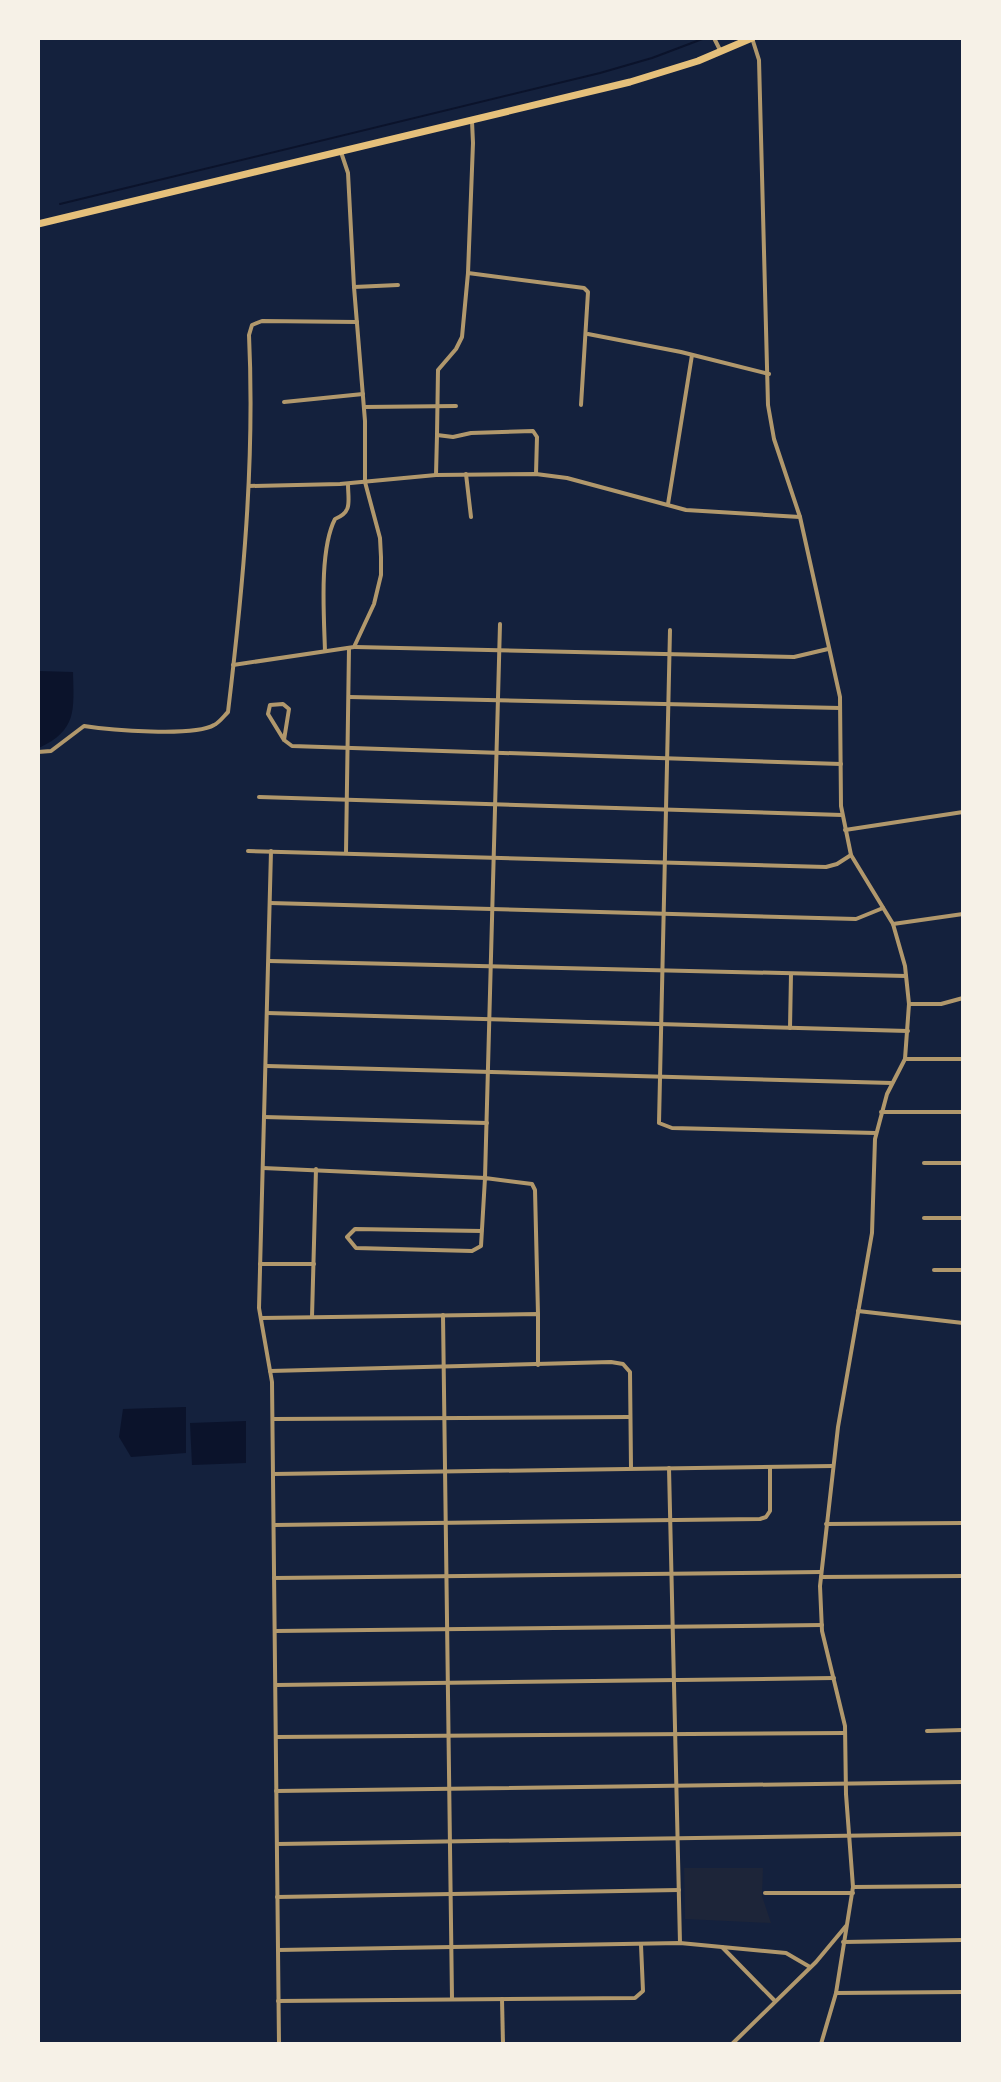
<svg xmlns="http://www.w3.org/2000/svg" width="1001" height="2082" font-family="'Archivo Narrow',sans-serif">
<rect width="100%" height="100%" fill="#14213d"/>
<path fill="#1d2539" d="M684,1868H763L762,1896L771,1923L685,1919Z"/>
<g fill="#0b132b">
<path d="M38,671L73,672C74,711 77,730 39,748Z"/>
<path d="M186,1407V1453L131,1457L119,1437L123,1409Z"/>
<path d="M246,1421V1463L192,1465L190,1423Z"/>
</g>
<g fill="none" stroke-linecap="round" stroke-linejoin="round">
<path stroke="#0b132b" stroke-width="2" d="M60,204L600,73L652,58L705,38"/>
<g stroke="#b1986c" stroke-width="4">
<path d="M714,38L721,52"/>
<path d="M752,38L759,60L768,405L774,439L800,517L840,697L841,806L851,855L893,924L905,966L909,1004L905,1059L887,1094L875,1139L872,1233L838,1427L820,1586L822,1631L845,1726L846,1794L853,1887L836,1993L821,2044"/>
<path d="M472,121L473,143L468,273L462,337L456,349L438,370L437,435L453,437L471,433L533,431L537,437L536,474"/>
<path d="M468,273L584,288L588,292C586,330 583,367 581,405"/>
<path d="M354,287L398,285"/>
<path d="M588,334L681,352L769,374"/>
<path d="M284,402L363,394"/>
<path d="M364,407L456,406"/>
<path d="M466,474L471,517"/>
<path d="M436,475L437,435"/>
<path d="M249,486L340,484L436,475L536,474L567,478L686,510L800,517"/>
<path d="M668,504L692,355"/>
<path d="M670,630L659,1123L672,1128L876,1133"/>
<path d="M355,647L794,657L828,649"/>
<path d="M325,651C324,616 319,550 335,519C353,512 348,501 348,484"/>
<path d="M233,665L354,647L374,604L381,575V557L380,538L365,482V421L354,287L348,173L341,152"/>
<path d="M349,697L840,708"/>
<path d="M284,740L289,709L283,704L270,705L268,714L284,740L292,746L841,764"/>
<path d="M38,752L51,751L84,726C109,730 194,737 214,725C219,723 224,716 228,712C243,587 255,461 249,335L252,325L262,321L357,322"/>
<path d="M259,797L842,815"/>
<path d="M845,830L963,812"/>
<path d="M248,851L826,867L837,864L851,855"/>
<path d="M271,851L259,1308L272,1382L279,2044"/>
<path d="M346,853L349,648"/>
<path d="M270,903L856,919L883,908"/>
<path d="M893,924L963,914"/>
<path d="M269,961L906,976"/>
<path d="M909,1004H941L963,998"/>
<path d="M267,1013L908,1031"/>
<path d="M790,1028L791,974"/>
<path d="M905,1059H963"/>
<path d="M267,1066L892,1083"/>
<path d="M881,1112H963"/>
<path d="M264,1117L487,1123"/>
<path d="M924,1163H963"/>
<path d="M263,1168L485,1178L500,624"/>
<path d="M924,1218H963"/>
<path d="M482,1231L355,1229L347,1237L356,1248L472,1251L481,1246L485,1178L532,1184L535,1190L538,1314"/>
<path d="M260,1264H314"/>
<path d="M934,1270H963"/>
<path d="M858,1311L963,1323"/>
<path d="M443,1315L452,1999"/>
<path d="M312,1317L316,1169"/>
<path d="M261,1318L538,1314V1365"/>
<path d="M270,1371L611,1362L623,1364L630,1372L631,1468"/>
<path d="M273,1419L629,1417"/>
<path d="M669,1468L680,1943"/>
<path d="M273,1474L833,1466"/>
<path d="M826,1524L963,1523"/>
<path d="M274,1525L760,1519L766,1517L770,1511V1467"/>
<path d="M821,1577L963,1576"/>
<path d="M274,1578L821,1572"/>
<path d="M275,1631L822,1625"/>
<path d="M276,1685L834,1678"/>
<path d="M927,1731L963,1730"/>
<path d="M276,1737L845,1733"/>
<path d="M276,1791L963,1782"/>
<path d="M277,1844L963,1834"/>
<path d="M853,1887L963,1886"/>
<path d="M765,1893H853"/>
<path d="M277,1897L679,1890"/>
<path d="M843,1942L963,1940"/>
<path d="M722,1947L774,2000"/>
<path d="M278,1950L680,1943L786,1953L810,1967"/>
<path d="M836,1993L963,1992"/>
<path d="M502,1999L503,2044"/>
<path d="M278,2001L635,1998L643,1991L641,1945"/>
<path d="M732,2044L816,1962L846,1926"/>
<path d="M929,2044H963"/>
</g>
<path stroke="#e5c07b" stroke-width="7" d="M38,224L630,82L698,61L752,38"/>
</g>
<rect width="1001" height="2082" fill="none" stroke="#f6f1e7" stroke-width="80"/>
</svg>
